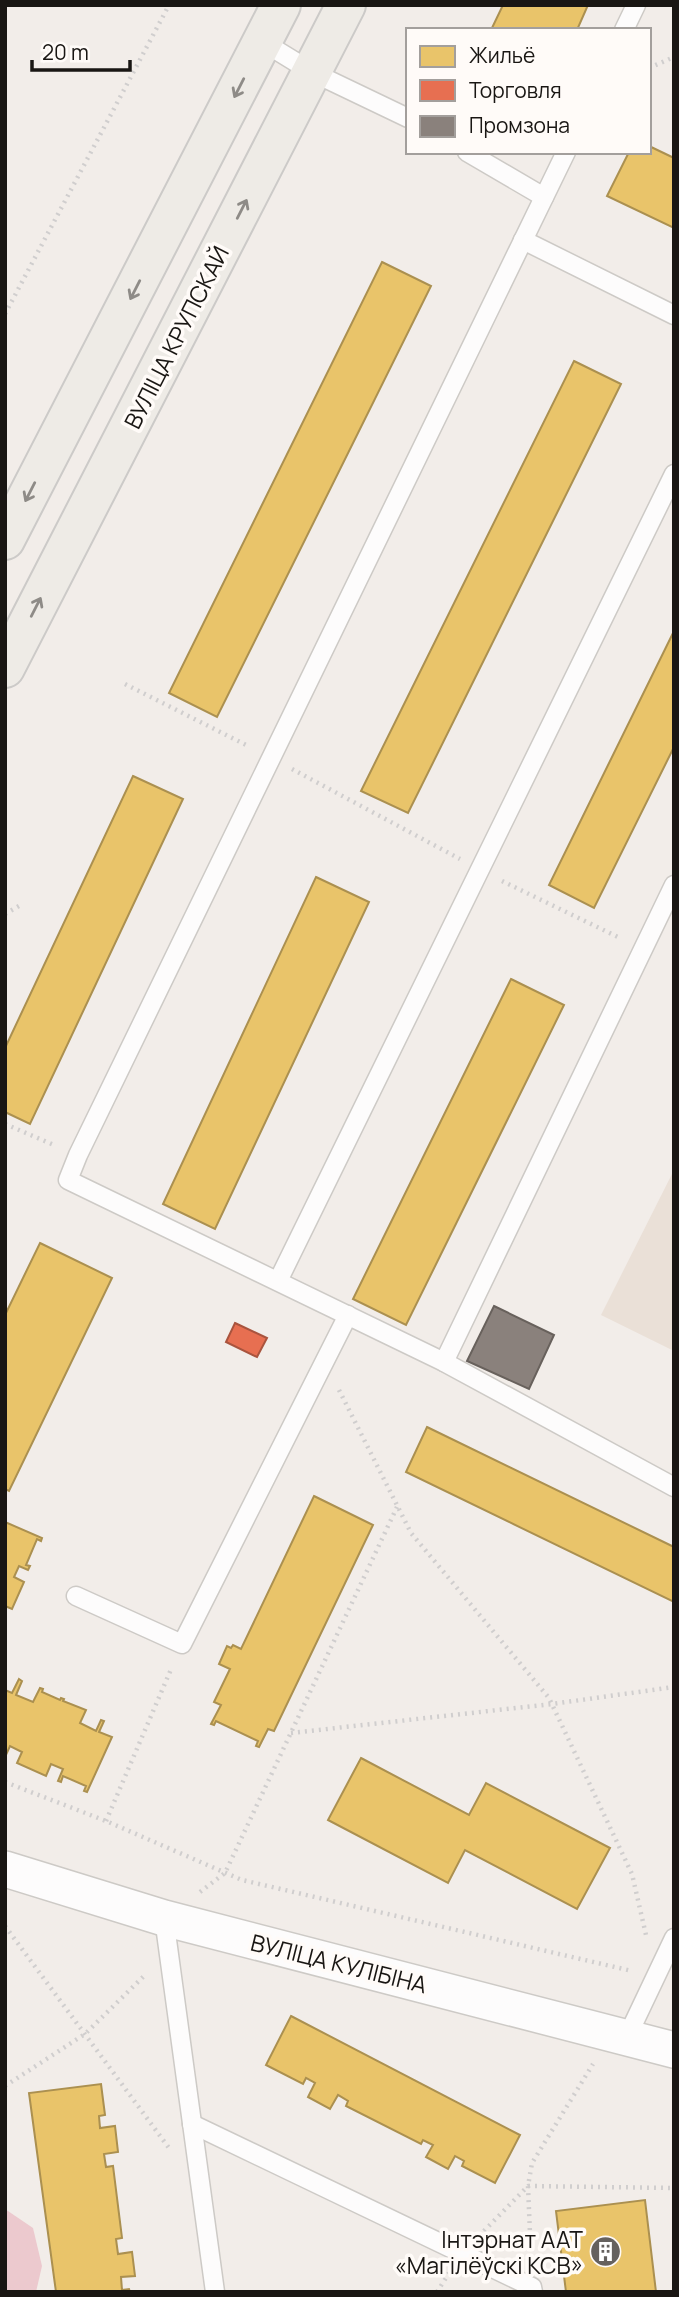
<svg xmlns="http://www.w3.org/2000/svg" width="679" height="2297" font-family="Manrope,sans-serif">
<rect width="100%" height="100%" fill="#f2ede9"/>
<path fill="#eae0d7" d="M674,1170V1351L601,1315Z"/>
<path fill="#ecc9ce" d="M5,2209L33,2228L42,2266L36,2292H5Z"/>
<g fill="#e9c46a" stroke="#ab9050" stroke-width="2">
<path d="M503,5H588L577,30H491Z"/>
<path d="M649,146L674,158V228L607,196L629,152H649Z"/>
<path d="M382,262L431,286L217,717L169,693Z"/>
<path d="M574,361L621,384L408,813L361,791Z"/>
<path d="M674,631V747L594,908L549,885Z"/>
<path d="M133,776L183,799L30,1124L5,1112V1048Z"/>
<path d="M316,877L369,902L215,1229L163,1204Z"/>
<path d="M511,979L564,1005L406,1325L353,1299Z"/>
<path d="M40,1243L112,1278L9,1491L5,1489V1315Z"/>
<path d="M427,1427L674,1547V1602L406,1472Z"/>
<path d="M314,1496L373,1525L274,1731L268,1729L259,1747L256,1746L258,1741L216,1721L214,1725L211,1724L221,1705L214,1702L230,1669L219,1664L227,1646L231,1648L233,1645L241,1649Z"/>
<path d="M5,1522L42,1538L41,1541L37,1539L26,1565L30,1566L28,1570L19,1566L14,1577L24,1582L12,1609L5,1606Z"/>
<path d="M19,1679L22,1681L16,1695L33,1702L40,1688L43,1689L42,1692L60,1700L61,1698L64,1699L63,1701L86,1710L80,1723L96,1731L101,1720L104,1721L99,1732L112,1737L87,1792L84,1791L86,1786L63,1776L61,1782L58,1781L63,1769L51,1764L46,1776L17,1763L22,1752L10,1746L5,1757V1690L12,1693Z"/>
<path d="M361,1758L469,1815L486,1783L610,1848L577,1909L465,1850L448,1883L328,1820Z"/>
<path d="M291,2016L520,2135L495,2183L462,2166L464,2161L455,2156L448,2169L426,2157L433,2145L423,2140L421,2144L346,2106L348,2101L338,2095L330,2109L308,2097L315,2083L306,2078L303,2084L266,2065Z"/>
<path d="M101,2084L105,2115L99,2116L100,2128L115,2126L118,2152L104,2154L106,2167L113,2166L122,2238L116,2239L118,2254L132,2252L135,2276L121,2277L122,2290L129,2289L130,2292H56L29,2093Z"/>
<path d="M645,2200L656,2292H566L556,2211Z"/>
</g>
<path fill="#e76f51" stroke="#a9543e" stroke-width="2" d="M235,1323L267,1338L257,1357L226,1342Z"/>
<path fill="#8a817c" stroke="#68615c" stroke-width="2" d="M494,1306L554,1335L529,1389L467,1361Z"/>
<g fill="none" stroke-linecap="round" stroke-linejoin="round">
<defs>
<g id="service">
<path d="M624,30L636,5"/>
<path d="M263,42L312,72L408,118"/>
<path d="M467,152L544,197"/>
<path d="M566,152L78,1155L68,1180L444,1362L674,1487"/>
<path d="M523,240L674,315"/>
<path d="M278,1281L674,474"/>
<path d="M444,1362L674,885"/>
<path d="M76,1596L182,1644L348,1315"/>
<path d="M164,1918L215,2292"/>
<path d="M627,2037L674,1938"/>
<path d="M192,2124L532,2287L533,2292"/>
</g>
<path id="minor" d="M5,1869L164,1918L674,2050"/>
<g id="primary">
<path d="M5,540L281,5"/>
<path d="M5,668L346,5"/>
</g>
</defs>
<use href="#service" stroke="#cdcac6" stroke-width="21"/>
<use href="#minor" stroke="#cdcac6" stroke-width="38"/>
<use href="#primary" stroke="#cccac8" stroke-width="42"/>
<g stroke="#d0cece" stroke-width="4.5" stroke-dasharray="2 5" stroke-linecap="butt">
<path d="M649,68L674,57"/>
<path d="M5,314L169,5"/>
<path d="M125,684L250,747"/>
<path d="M292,769L460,859"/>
<path d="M502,881L620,938"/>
<path d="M5,914L19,906"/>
<path d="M5,1124L54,1145"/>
<path d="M339,1390L411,1533L549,1698L632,1874L646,1935"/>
<path d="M291,1733L552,1704L674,1687"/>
<path d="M5,1782L106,1821L242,1880L632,1971"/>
<path d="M106,1821L172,1667"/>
<path d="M200,1892L225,1873L397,1507"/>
<path d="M5,1926L169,2148"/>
<path d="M5,2086L85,2034L146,1974"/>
<path d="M479,2236L528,2186L674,2188"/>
<path d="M531,2258L528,2186L532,2163L593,2064"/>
<path d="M437,2292L449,2273"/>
</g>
<use href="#service" stroke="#fdfcfc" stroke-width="18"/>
<use href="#minor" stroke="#fdfcfc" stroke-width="35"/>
<use href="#primary" stroke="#eeebe6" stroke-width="38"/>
</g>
<defs><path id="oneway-shaft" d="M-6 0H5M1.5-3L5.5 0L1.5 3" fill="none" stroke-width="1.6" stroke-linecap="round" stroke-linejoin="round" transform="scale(1.75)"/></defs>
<g stroke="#8e8b87">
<use href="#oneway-shaft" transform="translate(239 88) rotate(117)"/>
<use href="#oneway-shaft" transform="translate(242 209) rotate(-63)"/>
<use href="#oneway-shaft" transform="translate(135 290) rotate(117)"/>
<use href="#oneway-shaft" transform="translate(30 492) rotate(117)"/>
<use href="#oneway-shaft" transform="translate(36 607) rotate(-63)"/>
</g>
<defs>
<symbol id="building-disc" viewBox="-11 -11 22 22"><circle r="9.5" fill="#65615e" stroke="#fffbf8"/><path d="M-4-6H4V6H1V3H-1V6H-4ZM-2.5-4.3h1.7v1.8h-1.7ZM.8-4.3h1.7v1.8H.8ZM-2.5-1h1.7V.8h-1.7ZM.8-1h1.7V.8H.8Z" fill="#fff"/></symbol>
</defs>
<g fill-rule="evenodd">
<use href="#building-disc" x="588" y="2234" width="35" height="35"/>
</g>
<g text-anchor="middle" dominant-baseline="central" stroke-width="7" stroke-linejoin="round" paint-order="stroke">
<g font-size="23" fill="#191613" stroke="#fffbf8">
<text transform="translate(176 337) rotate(-63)">ВУЛІЦА КРУПСКАЙ</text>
<text transform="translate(339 1963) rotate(14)">ВУЛІЦА КУЛІБІНА</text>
</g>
<g font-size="23" fill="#191613" stroke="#fffbf8" text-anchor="end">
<text x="583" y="2239">Інтэрнат ААТ<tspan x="583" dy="26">«Магілёўскі КСВ»</tspan></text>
</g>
</g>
<rect width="679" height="2297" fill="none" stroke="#191613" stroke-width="14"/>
<rect x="406" y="28" width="245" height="126" fill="#fffbf8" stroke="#a39f9c" stroke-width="2"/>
<rect x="420" y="46" width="35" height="21" fill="#e9c46a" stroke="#a39f9c" stroke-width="2"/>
<text x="469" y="63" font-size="21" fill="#191613">Жильё</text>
<rect x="420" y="80" width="35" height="21" fill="#e76f51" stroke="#a39f9c" stroke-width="2"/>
<text x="469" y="98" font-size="21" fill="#191613">Торговля</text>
<rect x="420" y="116" width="35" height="21" fill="#8a817c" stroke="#a39f9c" stroke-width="2"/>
<text x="469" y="133" font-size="21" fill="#191613">Промзона</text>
<path d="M32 60v10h98v-10" fill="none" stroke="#191613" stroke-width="3.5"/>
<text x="42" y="60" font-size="21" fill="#191613" stroke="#fffbf8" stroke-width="5" paint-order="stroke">20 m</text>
</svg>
